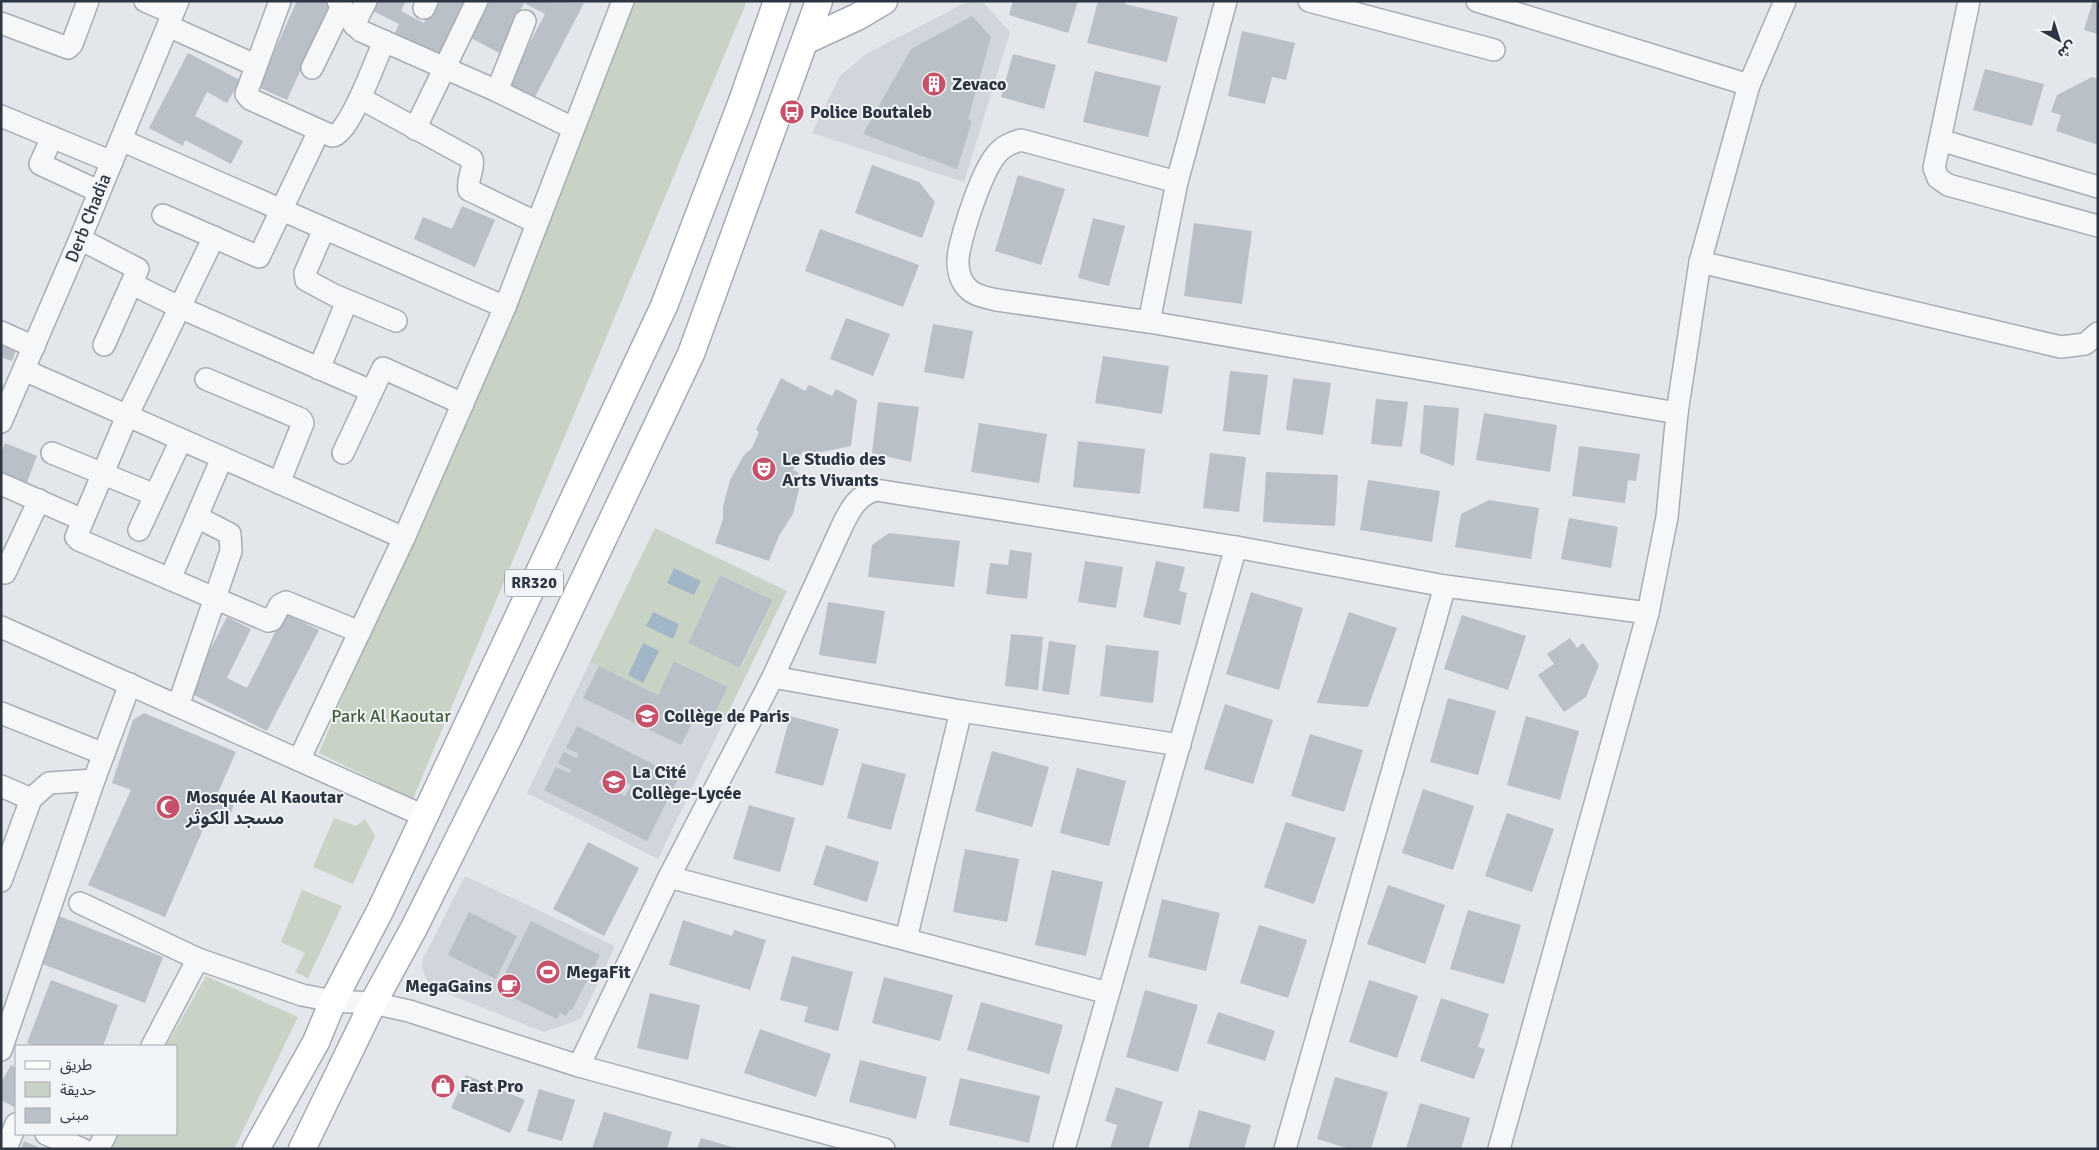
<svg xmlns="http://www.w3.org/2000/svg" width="2099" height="1150" font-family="Signika,'Noto Sans Arabic',sans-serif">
<rect width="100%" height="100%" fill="#e3e6ea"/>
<g fill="#d1d5dc">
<path d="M969,1H982L1010,32L964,182L812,133L840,76L866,54Z"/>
<path d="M590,662L722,725L658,859L527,793Z"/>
<path d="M465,876L615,946L581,1019L544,1032L436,989L428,983L422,968L423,959Z"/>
</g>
<g fill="#c9d3c5" fill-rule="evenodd">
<path d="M636,1H747L413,799L319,753Z"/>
<path d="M655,528L787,591L722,725L711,720L727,687L675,661L658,695L590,662ZM720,575L773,600L741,668L688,643Z"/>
<path d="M334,818L356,826L365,819L375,836L353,884L313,867Z"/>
<path d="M302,890L342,906L308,978L295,972L305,953L281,942Z"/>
<path d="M206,976L298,1017L234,1149H108L117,1134H176V1046H166Z"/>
</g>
<g fill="#a1b6c7">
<path d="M674,568L701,581L694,595L667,583Z"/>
<path d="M653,612L679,624L673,639L646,626Z"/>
<path d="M643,643L659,651L643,683L628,675Z"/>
</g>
<g fill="#bac0c7" fill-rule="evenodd">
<path d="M297,1H332L287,100L258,87Z"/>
<path d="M378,1H406L401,11L424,23L435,1H468L439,58L394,35L399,24L373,11Z"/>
<path d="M490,1L584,3L534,99L507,86L545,14L524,3L499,53L471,38Z"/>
<path d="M1013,1H1078L1068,33L1009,15Z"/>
<path d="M1098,1H1126L1125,4L1178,17L1167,62L1087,43Z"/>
<path d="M2093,1H2098V34L2084,30Z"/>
<path d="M972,16L991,37L968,119L972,121L957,169L863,134L911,49Z"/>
<path d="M1242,31L1295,43L1286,80L1272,77L1265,104L1228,96Z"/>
<path d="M188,53L240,80L227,103L207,92L195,116L243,141L231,164L185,140L183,146L149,128Z"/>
<path d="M1013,54L1056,65L1044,109L1001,97Z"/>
<path d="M1985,69L2044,84L2032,126L1973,110Z"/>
<path d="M1095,71L1161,86L1148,137L1083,122Z"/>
<path d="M2092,77L2098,79V145L2056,131L2061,115L2051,112L2057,95Z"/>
<path d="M872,165L919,182L935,202L922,238L855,213Z"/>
<path d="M1018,175L1065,189L1041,265L995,251Z"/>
<path d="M462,206L495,220L475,267L414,239L423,217L452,229Z"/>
<path d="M1093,218L1125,226L1109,286L1078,278Z"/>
<path d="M1194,223L1252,231L1242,304L1184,296Z"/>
<path d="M820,229L919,265L903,307L805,271Z"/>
<path d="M846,318L890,334L873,376L830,359Z"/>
<path d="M933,324L973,331L964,379L924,372Z"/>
<path d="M1,338L18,344L12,361L1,357Z"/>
<path d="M1103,356L1169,366L1162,414L1095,403Z"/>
<path d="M1230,371L1268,375L1260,435L1223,431Z"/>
<path d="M781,378L805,391L809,385L832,396L836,389L857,400L851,446L812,454L803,451L793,470L798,472L799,489L793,514L779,536L769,561L715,543L723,519V507L730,480L744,455L752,448L759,432L756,430Z"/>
<path d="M1293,378L1331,383L1323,435L1286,430Z"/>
<path d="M1376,399L1408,402L1402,447L1371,444Z"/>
<path d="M878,402L919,407L911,462L872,453Z"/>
<path d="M1424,405L1459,408L1454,466L1420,453Z"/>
<path d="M1484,413L1557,425L1550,472L1476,460Z"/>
<path d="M979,423L1047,434L1039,483L971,472Z"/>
<path d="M1078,441L1145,449L1140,494L1073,487Z"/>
<path d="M5,443L37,456L24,490L1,481V454Z"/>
<path d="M1579,446L1640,454L1636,481L1628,480L1625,503L1572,496Z"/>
<path d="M1210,453L1246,457L1239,512L1203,508Z"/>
<path d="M1266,472L1338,475L1335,526L1263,522Z"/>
<path d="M1368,480L1440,491L1432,542L1360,530Z"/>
<path d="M1489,500L1539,508L1531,559L1455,547L1461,514Z"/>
<path d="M1569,518L1618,527L1611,568L1561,559Z"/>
<path d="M889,533L960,541L954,587L868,577L872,545Z"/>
<path d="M1010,550L1032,553L1027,599L986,594L990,563L1008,565Z"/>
<path d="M1085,561L1123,567L1116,608L1078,602Z"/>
<path d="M1156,561L1185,567L1179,591L1187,593L1180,625L1143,617Z"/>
<path d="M720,575L773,600L740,668L688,643Z"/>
<path d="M1251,592L1303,608L1279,690L1226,674Z"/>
<path d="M828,602L885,611L876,664L819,655Z"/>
<path d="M1349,612L1397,628L1368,707L1317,703Z"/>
<path d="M285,613L319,630L267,731L188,692L227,617L251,629L227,678L247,688Z"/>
<path d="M1462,615L1526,636L1508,690L1444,669Z"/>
<path d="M1011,634L1043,637L1038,690L1005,686Z"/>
<path d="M1570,638L1577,648L1583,643L1599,665L1586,697L1564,712L1538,675L1554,664L1547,654Z"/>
<path d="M1049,641L1076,645L1069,695L1042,691Z"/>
<path d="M1106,645L1159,651L1153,703L1100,696Z"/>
<path d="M674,661L728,687L711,720L692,711L688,721L692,723L681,745L583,698L599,666L658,695Z"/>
<path d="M1448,698L1496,711L1478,775L1430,762Z"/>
<path d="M1225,704L1273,720L1253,784L1204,769Z"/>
<path d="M144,713L236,752L216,797L234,805L226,823L209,816L165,917L88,885L131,790L112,783L133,720Z"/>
<path d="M790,716L839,729L823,786L775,773Z"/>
<path d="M1526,716L1579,731L1560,800L1507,785Z"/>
<path d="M577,726L679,777L647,841L544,790L556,767L570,773L571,770L558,763L564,752L577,758L579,754L566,748ZM605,772L631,785L625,796L599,783Z"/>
<path d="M1310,734L1363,750L1344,812L1291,796Z"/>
<path d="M992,751L1049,767L1032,827L975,811Z"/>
<path d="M862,763L906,774L891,830L847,818Z"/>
<path d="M1077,768L1126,781L1109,846L1060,833Z"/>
<path d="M1423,789L1474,806L1453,870L1402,853Z"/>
<path d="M749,805L795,818L780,872L733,859Z"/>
<path d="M1507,813L1554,829L1532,892L1485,876Z"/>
<path d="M1286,822L1336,838L1314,904L1264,887Z"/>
<path d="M588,842L639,868L604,936L553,909Z"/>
<path d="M826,845L879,862L867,902L813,885Z"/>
<path d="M965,849L1019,859L1007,922L953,912Z"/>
<path d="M1052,870L1103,882L1086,956L1035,945Z"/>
<path d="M1388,885L1445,905L1425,964L1367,944Z"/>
<path d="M1162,899L1220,913L1206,971L1148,957Z"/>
<path d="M1468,910L1521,925L1504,984L1450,969Z"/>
<path d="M469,912L517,936L496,979L448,955Z"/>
<path d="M59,916L163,957L145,1003L40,963Z"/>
<path d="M683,920L732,936L734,930L766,940L750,990L669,965Z"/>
<path d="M531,921L600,955L572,1010L570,1009L566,1016L560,1013L557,1019L497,990Z"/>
<path d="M1259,925L1307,940L1288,998L1240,983Z"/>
<path d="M792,956L853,972L838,1031L804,1022L808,1007L780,1000Z"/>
<path d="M884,977L953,995L940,1041L872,1023Z"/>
<path d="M51,980L118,1005L103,1046H36L27,1043Z"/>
<path d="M1369,980L1418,996L1397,1058L1349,1042Z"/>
<path d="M1145,990L1198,1005L1178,1072L1126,1057Z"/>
<path d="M650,993L700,1005L688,1060L637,1048Z"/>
<path d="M1441,998L1489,1014L1478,1047L1485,1049L1474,1079L1420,1061Z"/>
<path d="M981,1002L1063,1025L1049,1074L967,1050Z"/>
<path d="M1218,1012L1275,1031L1265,1061L1207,1043Z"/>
<path d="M760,1029L831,1054L816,1097L744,1073Z"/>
<path d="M860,1060L927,1077L916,1119L849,1102Z"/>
<path d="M11,1065L16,1068V1108L1,1100V1083Z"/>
<path d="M466,1075L525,1100L510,1133L451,1108Z"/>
<path d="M1335,1077L1388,1092L1371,1149H1350L1317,1139Z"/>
<path d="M960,1078L1040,1096L1029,1143L949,1125Z"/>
<path d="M1116,1087L1163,1102L1148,1149H1110L1117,1125L1105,1121Z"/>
<path d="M539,1089L575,1100L562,1141L527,1131Z"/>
<path d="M1420,1103L1470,1118L1461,1149H1406Z"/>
<path d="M1199,1110L1251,1125L1244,1149H1188Z"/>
<path d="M604,1112L672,1132L667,1149H592Z"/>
<path d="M701,1138L736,1148V1149H697Z"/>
<path d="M24,1141L42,1149H21Z"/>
</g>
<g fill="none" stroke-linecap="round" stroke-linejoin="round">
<defs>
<g id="minor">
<path d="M145,1L173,13"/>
<path d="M280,1L246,94L250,99L332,136C348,137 377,57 384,41"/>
<path d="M338,1L348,17L361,31L497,91L573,128"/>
<path d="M1309,1L1494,50"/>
<path d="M1477,1L1749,85"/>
<path d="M1969,1L1934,168L1938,178L1948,185L2098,226"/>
<path d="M424,8L427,1"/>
<path d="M1,23L68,48L72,44L88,1"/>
<path d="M354,25L366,1"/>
<path d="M168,26L255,65"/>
<path d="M312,68L342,6"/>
<path d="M497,91L525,21"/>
<path d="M360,98L472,159C475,169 466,180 469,190L537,223"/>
<path d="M1,116L112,162"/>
<path d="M415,129L477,1"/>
<path d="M52,137L40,164L98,191"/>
<path d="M121,140L505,307"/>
<path d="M1940,140L2098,187"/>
<path d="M1177,182L1021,140C1011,143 1003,146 996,155C981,173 964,228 959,251C957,262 958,275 964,284C972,296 985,297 997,300L1149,322L1677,413L1667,517L1648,613L1499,1149"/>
<path d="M163,215L259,257L319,131"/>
<path d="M324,229L305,273L306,280L334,295L396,321"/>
<path d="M214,237L127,416L76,537L79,540L268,621L272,620L280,605L286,602L360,632"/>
<path d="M80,239L138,269L104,345"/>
<path d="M1700,262L2061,347L2085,344L2098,333"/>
<path d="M132,284L181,308L371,391"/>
<path d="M1149,322L1177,182L1226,1"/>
<path d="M1,332L34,347"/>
<path d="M319,369L347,301"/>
<path d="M24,370L404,538"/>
<path d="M206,379L301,419L303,423L279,483"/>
<path d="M1677,413L1700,262L1749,85L1785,1"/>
<path d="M1,422L80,239L178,1"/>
<path d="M52,453L155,495"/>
<path d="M343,453L383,368L463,404"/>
<path d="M1,484L83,520"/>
<path d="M139,530L181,440"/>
<path d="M5,573L39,500"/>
<path d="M170,579L222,458"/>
<path d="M1,627L424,816"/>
<path d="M773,677L961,711L1180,745"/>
<path d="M178,706L231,551L230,534L197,517"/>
<path d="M1,713L104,754"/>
<path d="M299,760L404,538L505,307L623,1"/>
<path d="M1,786L31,799"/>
<path d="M669,877L1108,993"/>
<path d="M1,881L31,799L49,783L94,780"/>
<path d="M80,903L198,959L302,995L333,1001L373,1003L409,1011L579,1066L884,1149"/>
<path d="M906,939L961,711"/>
<path d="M152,1046L198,959"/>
<path d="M1,1050L94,780L130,684"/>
<path d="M579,1066L669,877L773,677L843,524C851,508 858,495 876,490L1236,547L1445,586L1648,613"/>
<path d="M46,1134L82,1149"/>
<path d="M6,1149L16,1124"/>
<path d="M98,1149L106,1134"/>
<path d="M1064,1149L1236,547"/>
<path d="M1285,1149L1445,586"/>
</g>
<g id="major">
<path d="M805,41L857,17L884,1"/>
<path d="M256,1149L316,1042L333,1001L381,909L664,306L741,104L777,1"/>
<path d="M302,1149L373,1003L414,928L511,733L691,354L819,1"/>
</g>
</defs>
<use href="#minor" stroke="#a8adb4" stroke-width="24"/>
<use href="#major" stroke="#a3abb5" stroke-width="29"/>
<use href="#minor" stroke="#f5f7f9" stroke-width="21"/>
<use href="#major" stroke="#fff" stroke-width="26"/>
</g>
<defs>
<symbol id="building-disc" viewBox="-11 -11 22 22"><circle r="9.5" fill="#c6516a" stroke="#f2f5f7"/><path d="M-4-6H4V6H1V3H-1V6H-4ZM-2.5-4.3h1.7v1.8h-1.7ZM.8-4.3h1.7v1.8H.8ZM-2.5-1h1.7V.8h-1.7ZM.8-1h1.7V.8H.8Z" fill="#fff"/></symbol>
<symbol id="bus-disc" viewBox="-11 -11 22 22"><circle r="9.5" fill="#c6516a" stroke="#f2f5f7"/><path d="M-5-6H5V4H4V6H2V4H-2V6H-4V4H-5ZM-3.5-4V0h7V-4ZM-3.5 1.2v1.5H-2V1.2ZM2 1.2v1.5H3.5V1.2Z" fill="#fff"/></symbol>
<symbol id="theatre-disc" viewBox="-11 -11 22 22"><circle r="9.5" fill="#c6516a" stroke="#f2f5f7"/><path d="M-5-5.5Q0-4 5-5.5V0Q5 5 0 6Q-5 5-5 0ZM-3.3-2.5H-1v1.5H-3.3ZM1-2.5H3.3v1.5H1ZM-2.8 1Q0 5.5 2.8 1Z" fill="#fff"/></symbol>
<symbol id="university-disc" viewBox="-11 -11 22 22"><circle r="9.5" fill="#c6516a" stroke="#f2f5f7"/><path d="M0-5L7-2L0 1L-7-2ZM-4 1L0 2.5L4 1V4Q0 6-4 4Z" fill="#fff"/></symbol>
<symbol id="school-disc" viewBox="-11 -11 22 22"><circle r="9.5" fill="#c6516a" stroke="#f2f5f7"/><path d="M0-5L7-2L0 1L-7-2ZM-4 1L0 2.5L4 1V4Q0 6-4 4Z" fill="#fff"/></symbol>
<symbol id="mosque-disc" viewBox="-11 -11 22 22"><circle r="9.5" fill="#c6516a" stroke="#f2f5f7"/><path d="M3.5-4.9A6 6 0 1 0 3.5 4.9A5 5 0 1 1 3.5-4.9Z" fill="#fff"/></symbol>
<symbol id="stadium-disc" viewBox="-11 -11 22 22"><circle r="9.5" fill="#c6516a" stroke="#f2f5f7"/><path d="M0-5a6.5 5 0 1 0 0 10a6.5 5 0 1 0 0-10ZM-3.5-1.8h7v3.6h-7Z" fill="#fff"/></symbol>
<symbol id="cafe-disc" viewBox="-11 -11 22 22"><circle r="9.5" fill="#c6516a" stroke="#f2f5f7"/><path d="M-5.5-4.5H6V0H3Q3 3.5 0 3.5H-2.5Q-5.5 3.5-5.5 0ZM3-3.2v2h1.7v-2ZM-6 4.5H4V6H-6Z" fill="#fff"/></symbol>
<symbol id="shop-disc" viewBox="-11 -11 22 22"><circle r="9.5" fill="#c6516a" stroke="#f2f5f7"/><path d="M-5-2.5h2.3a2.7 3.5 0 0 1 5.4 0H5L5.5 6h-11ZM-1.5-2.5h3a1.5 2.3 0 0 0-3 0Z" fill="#fff"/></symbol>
</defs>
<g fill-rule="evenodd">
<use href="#building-disc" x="920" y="70" width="28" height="28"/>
<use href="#bus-disc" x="778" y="98" width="28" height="28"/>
<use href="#theatre-disc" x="750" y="455" width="28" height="28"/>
<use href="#university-disc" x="633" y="702" width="28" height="28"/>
<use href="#school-disc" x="600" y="768" width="28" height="28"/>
<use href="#mosque-disc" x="154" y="793" width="28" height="28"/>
<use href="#stadium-disc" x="534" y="958" width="28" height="28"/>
<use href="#cafe-disc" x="495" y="972" width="28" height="28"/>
<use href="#shop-disc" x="429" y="1072" width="28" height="28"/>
</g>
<g text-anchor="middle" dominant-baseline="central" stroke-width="4" stroke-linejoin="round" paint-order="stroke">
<rect fill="#f2f5f7" stroke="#676f78" stroke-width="1" x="505" y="569.5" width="58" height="27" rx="4"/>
<g font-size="16" font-weight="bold" fill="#2c3541">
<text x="534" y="583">RR320</text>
</g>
<g font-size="18" font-weight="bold" fill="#2c3541" stroke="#f2f5f7" text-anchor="start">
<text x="952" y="84">Zevaco</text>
<text x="810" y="112">Police Boutaleb</text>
<text x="782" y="459">Le Studio des<tspan x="782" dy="21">Arts Vivants</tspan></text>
<text x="664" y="716">Collège de Paris</text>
<text x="632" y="772">La Cité<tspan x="632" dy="21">Collège-Lycée</tspan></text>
<text x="186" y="797">Mosquée Al Kaoutar<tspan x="186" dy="21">مسجد الكوثر</tspan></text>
<text x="566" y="972">MegaFit</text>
<text x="492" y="986" text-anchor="end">MegaGains</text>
<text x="460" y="1086">Fast Pro</text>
</g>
<g font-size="18" fill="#2c3541" stroke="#f2f5f7">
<text transform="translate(88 218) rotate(-68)">Derb Chadia</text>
</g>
<g font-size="18" fill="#435c3a" stroke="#f2f5f7">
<text x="391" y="716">Park Al Kaoutar</text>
</g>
</g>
<rect width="2099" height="1150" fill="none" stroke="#2c3541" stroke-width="5"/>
<rect x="15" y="1045" width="162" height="90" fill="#f2f5f7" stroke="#a3a8ae"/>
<rect x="25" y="1061" width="25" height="8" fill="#ffffff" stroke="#a3a8ae"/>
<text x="60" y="1070" font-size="15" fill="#2c3541">طريق</text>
<rect x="25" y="1082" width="25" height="15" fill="#c9d3c5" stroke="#a3a8ae"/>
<text x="60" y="1095" font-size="15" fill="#2c3541">حديقة</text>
<rect x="25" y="1108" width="25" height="15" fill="#bac0c7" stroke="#a3a8ae"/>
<text x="60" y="1120" font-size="15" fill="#2c3541">مبنى</text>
<g transform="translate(2059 40) rotate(141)" stroke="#f2f5f7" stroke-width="4" paint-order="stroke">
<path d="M0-4L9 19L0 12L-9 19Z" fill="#2c3541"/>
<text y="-8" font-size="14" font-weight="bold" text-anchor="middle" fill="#2c3541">ش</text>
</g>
</svg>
